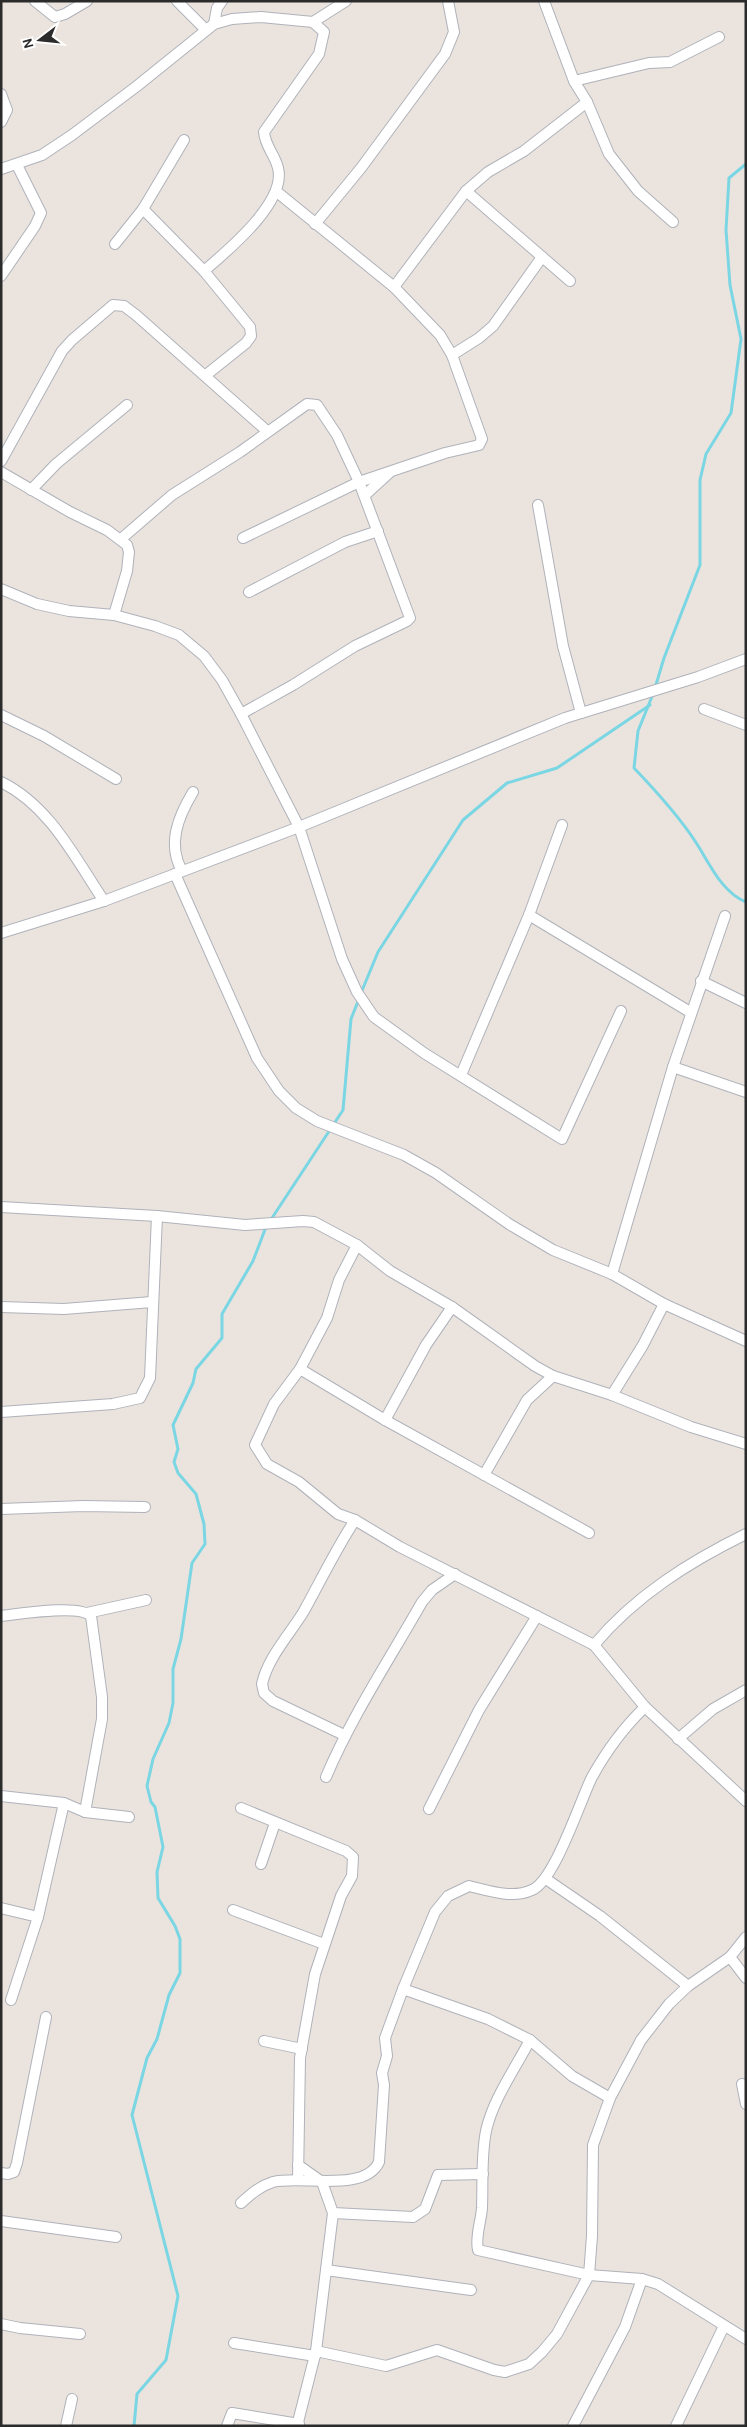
<svg xmlns="http://www.w3.org/2000/svg" width="747" height="2427" font-family="Karla,sans-serif">
<rect width="100%" height="100%" fill="#ebe4de"/>
<g fill="none" stroke-linecap="round" stroke-linejoin="round">
<g stroke="#7bd6e4" stroke-width="3">
<path d="M655,688L664,658L700,565V480L706,454L731,413L741,339L730,285L726,230L729,178L746,164"/>
<path d="M653,694L638,731L634,768C656,791 678,815 695,841C709,862 721,892 746,902"/>
<path d="M361,993L378,952L463,820L507,783L557,768L650,705"/>
<path d="M270,1221L343,1110L351,1019L359,999"/>
<path d="M134,2426L137,2394L166,2360L178,2296L132,2115L147,2058L157,2039L169,1995L180,1973V1939L175,1926L158,1898L157,1872L163,1847L155,1807L151,1802L147,1786L153,1759L169,1723L173,1703V1669L181,1639L192,1563L205,1544L204,1524L196,1494L178,1473L174,1462L178,1449L173,1425L193,1383L196,1369L222,1338V1314L253,1261L266,1227"/>
</g>
<defs>
<g id="minor">
<path d="M35,1L55,17L65,14L87,1"/>
<path d="M177,1L206,30"/>
<path d="M544,1L574,81L587,102L609,154L638,191L673,222"/>
<path d="M313,22L346,1"/>
<path d="M214,24L217,8L222,1"/>
<path d="M574,81L649,63L670,62L719,37"/>
<path d="M1,94L7,110L1,122"/>
<path d="M1,169L42,155L72,135L137,86L214,24L232,19L261,17L313,22L324,32L319,54L264,132C265,146 275,155 278,168C287,202 227,251 204,271"/>
<path d="M466,191L570,281"/>
<path d="M143,209L204,271L250,327L251,336L246,343L206,375"/>
<path d="M315,224L361,168L445,54L454,32L448,1"/>
<path d="M115,244L143,209L184,140"/>
<path d="M1,276L35,226L41,213L17,165"/>
<path d="M394,287L466,191L488,172L524,151L587,102"/>
<path d="M452,355L479,338L493,326L542,257"/>
<path d="M1,461L62,351L72,340L113,305L124,306L136,315L267,431"/>
<path d="M1,472L70,512L107,530L127,545L129,552L127,571L114,615"/>
<path d="M31,490L56,464L127,405"/>
<path d="M365,495L389,473"/>
<path d="M538,505L563,646L581,713"/>
<path d="M243,538L359,482L445,453L475,446L479,445L482,439L452,355L440,335L394,287L277,192"/>
<path d="M121,539L172,495L240,452L307,404L317,405L337,435L359,482L410,618L407,621L355,646L293,685L241,714"/>
<path d="M1,589L37,604L69,611L114,615L155,626L179,635L204,656L222,680L241,714L299,827L342,959L357,992L374,1017L424,1053L562,1139L621,1011"/>
<path d="M249,592L345,542L378,531"/>
<path d="M704,709L746,725"/>
<path d="M1,715L44,736L116,779"/>
<path d="M1,782C50,806 75,858 104,901"/>
<path d="M182,871C167,844 178,817 193,792"/>
<path d="M175,874L257,1058L279,1091L296,1108L317,1121L404,1155L436,1173L509,1224L553,1250L612,1274L664,1304L746,1341"/>
<path d="M529,915L690,1012"/>
<path d="M1,933L104,901L175,874L299,827L565,718L698,677L746,659"/>
<path d="M701,981L746,1003"/>
<path d="M673,1067L746,1092"/>
<path d="M461,1075L529,915L562,825"/>
<path d="M1,1207L157,1216L245,1225L303,1221L314,1222L357,1245L390,1271L452,1307L535,1366L553,1376L612,1395L691,1427L746,1444"/>
<path d="M357,1245L339,1280L327,1318L300,1369L274,1404L255,1445L267,1464L299,1482L338,1514L355,1520L400,1547L594,1645L645,1707L746,1801"/>
<path d="M612,1274L673,1067L725,916"/>
<path d="M1,1307L64,1309L152,1302"/>
<path d="M300,1369L385,1420L589,1533"/>
<path d="M612,1395L643,1345L664,1304"/>
<path d="M1,1412L113,1404L140,1398L150,1378L157,1216"/>
<path d="M385,1420L426,1345L452,1307"/>
<path d="M484,1475L527,1400L553,1376"/>
<path d="M1,1509L83,1506L145,1507"/>
<path d="M87,1613L146,1600"/>
<path d="M1,1616C19,1614 79,1604 91,1616L102,1697V1719L85,1812"/>
<path d="M594,1645C635,1596 689,1562 746,1534"/>
<path d="M344,1735L273,1701L264,1693L262,1684C268,1657 290,1634 304,1611C321,1580 336,1549 355,1520"/>
<path d="M678,1739L713,1709L746,1690"/>
<path d="M326,1777C352,1716 389,1660 422,1602L432,1590L455,1574"/>
<path d="M1,1796L64,1803L85,1812L129,1817"/>
<path d="M241,1808L346,1851L353,1857L352,1876L341,1896L315,1974L300,2058L298,2180"/>
<path d="M429,1809L479,1710L537,1616"/>
<path d="M261,1864L275,1823"/>
<path d="M546,1879L600,1916L688,1986"/>
<path d="M1,1908L38,1917"/>
<path d="M233,1910L324,1944"/>
<path d="M730,1957L746,1978"/>
<path d="M403,1989L488,2019L530,2040L572,2076L610,2098"/>
<path d="M11,2000L38,1917L64,1803"/>
<path d="M530,2040C515,2069 493,2099 486,2131C481,2156 483,2182 482,2208C481,2222 475,2236 478,2250L589,2275L642,2279L658,2284L746,2339"/>
<path d="M264,2041L302,2049"/>
<path d="M742,2084L746,2104"/>
<path d="M1,2173L8,2174L14,2172L17,2163L46,2017"/>
<path d="M241,2203C251,2194 260,2186 273,2182C301,2175 365,2193 379,2162L384,2085L382,2073L387,2056L385,2038L403,1989L435,1912L448,1896L469,1886C490,1891 512,1899 532,1890C555,1880 580,1801 592,1777C607,1750 623,1728 645,1707"/>
<path d="M333,2213L413,2217L425,2209L438,2175L483,2174"/>
<path d="M1,2221L116,2237"/>
<path d="M326,2270L471,2290"/>
<path d="M1,2324L20,2328L80,2334"/>
<path d="M234,2343L315,2356"/>
<path d="M316,2351L386,2366L437,2350L494,2370L505,2372L529,2364L542,2352L557,2334L589,2275L592,2236L593,2145L610,2098L641,2040L669,2004L688,1986L730,1957L746,1937"/>
<path d="M66,2426L72,2399"/>
<path d="M227,2426L232,2413L299,2424"/>
<path d="M297,2426L316,2351L333,2213L322,2182L298,2165"/>
<path d="M573,2426L625,2327L642,2279"/>
<path d="M676,2426L724,2326"/>
</g>
</defs>
<use href="#minor" stroke="#afb2ba" stroke-width="12"/>
<use href="#minor" stroke="#fff" stroke-width="10"/>
</g>
<rect width="747" height="2427" fill="none" stroke="#2b2b2b" stroke-width="5"/>
<g transform="translate(40 40) rotate(254)" stroke="#ffffff" stroke-width="4" paint-order="stroke">
<path d="M0-4L9 19L0 12L-9 19Z" fill="#2b2b2b"/>
<text y="-8" font-size="14" font-weight="bold" text-anchor="middle" fill="#2b2b2b">N</text>
</g>
</svg>
